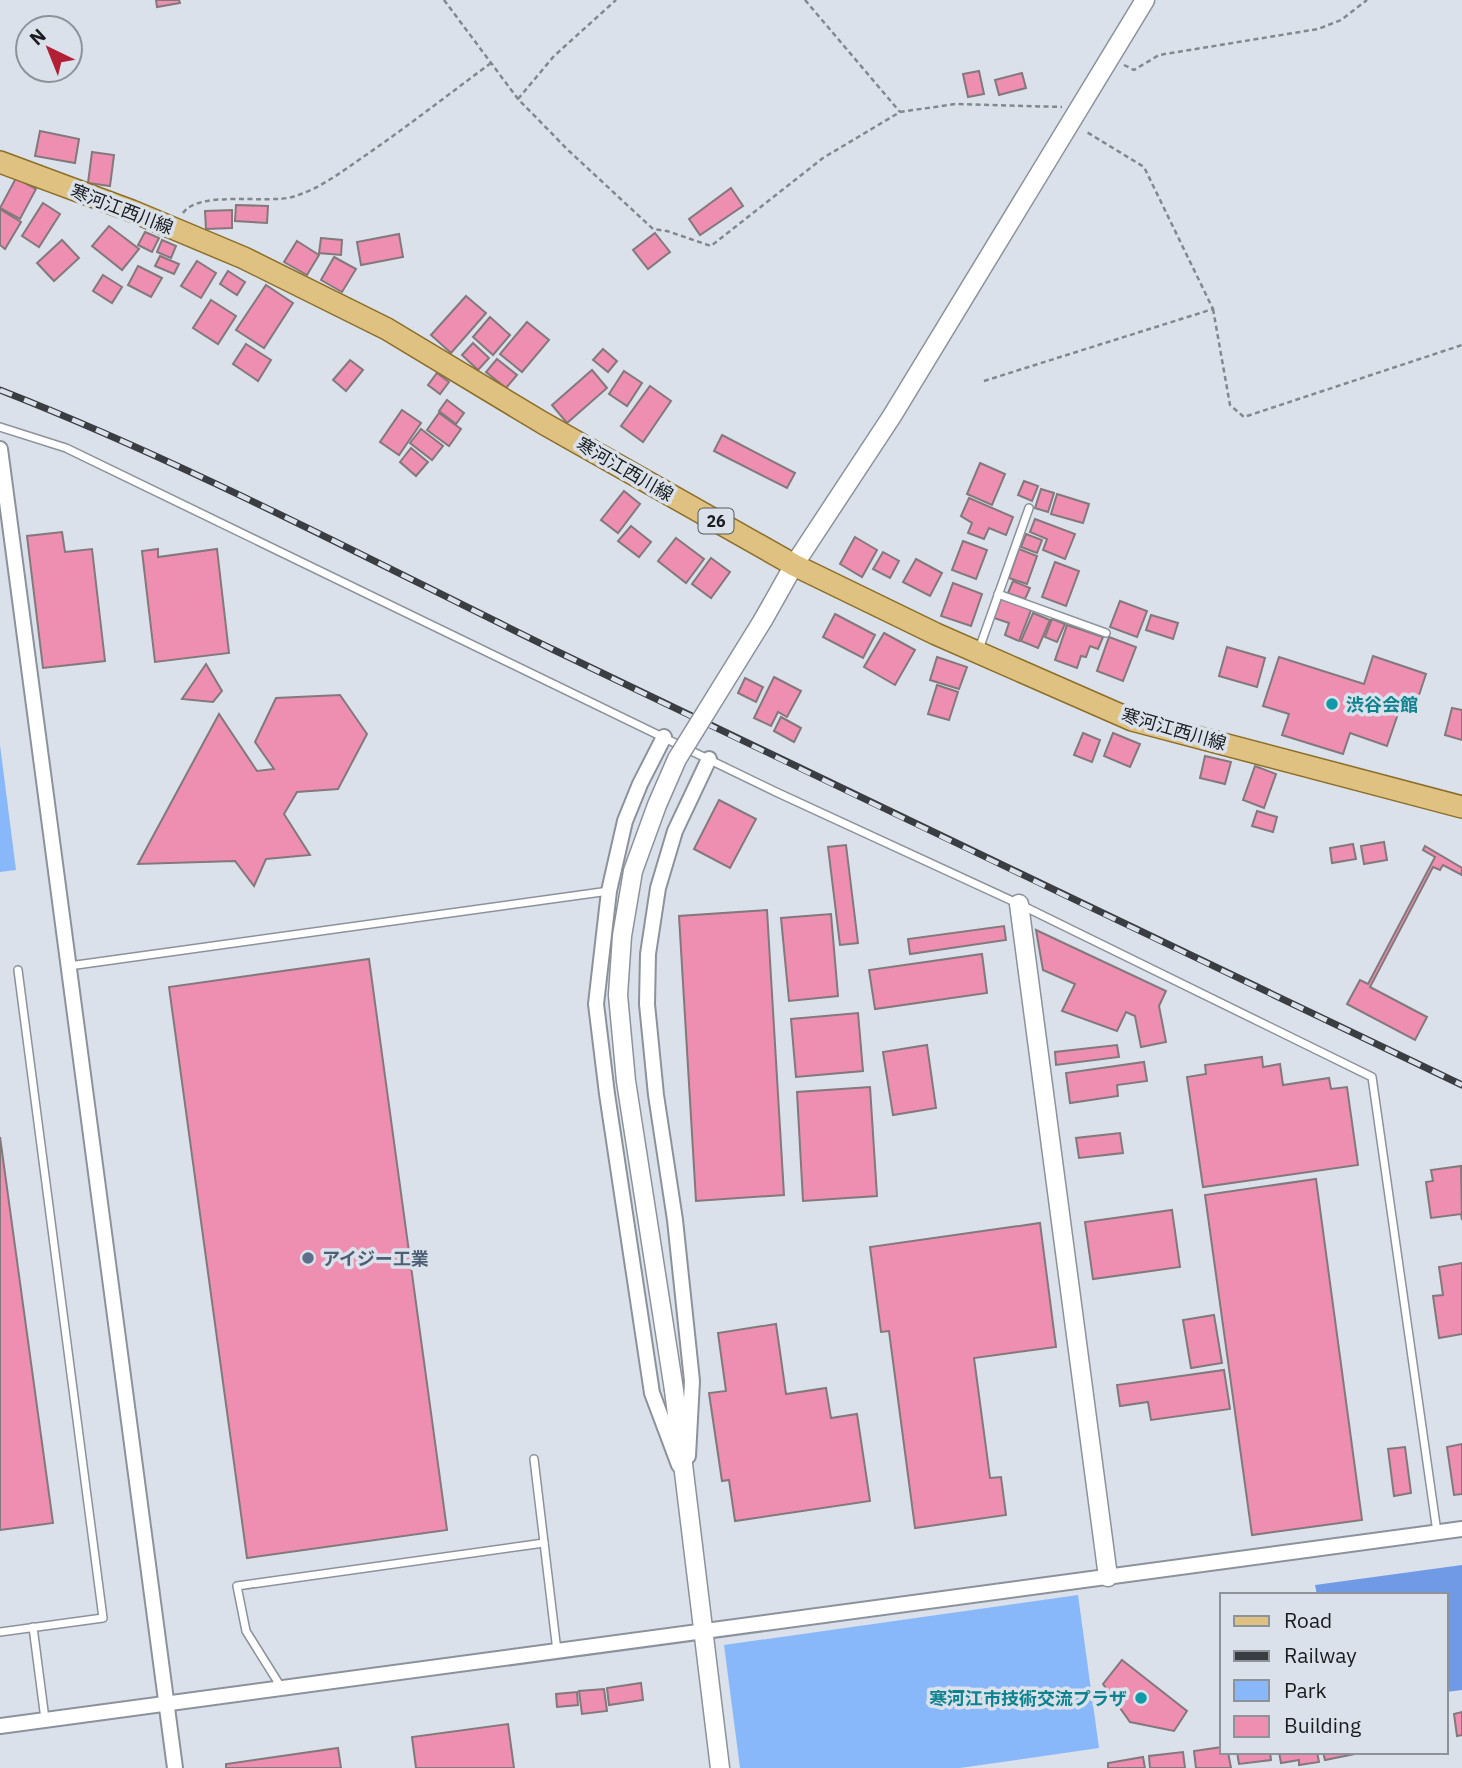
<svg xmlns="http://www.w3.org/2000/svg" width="1462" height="1768" font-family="'IBM Plex Sans','Noto Sans JP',sans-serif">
<rect width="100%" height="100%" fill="#dae1ea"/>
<g fill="#89b8fa">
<path d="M0,745L16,870L0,872Z"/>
<path d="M1078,1595L1099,1748L960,1768H740L724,1645Z"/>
</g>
<path fill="#719ae6" d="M1462,1565V1690L1446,1692V1595H1317L1315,1585Z"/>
<g fill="#ee8fb1" stroke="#83787b" stroke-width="2">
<path d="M156,0H179L180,3L157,7Z"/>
<path d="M979,71L984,94L968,97L963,74Z"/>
<path d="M1022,73L1026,88L999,95L995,80Z"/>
<path d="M40,131L79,139L75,163L35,156Z"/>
<path d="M92,152L114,155L110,186L88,183Z"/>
<path d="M16,178L36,189L20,219L0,208Z"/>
<path d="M731,188L743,206L700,235L689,219Z"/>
<path d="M43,203L60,214L39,247L22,236Z"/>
<path d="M236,205L268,206L267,223L235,221Z"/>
<path d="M0,209L21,222L5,249L0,245Z"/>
<path d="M232,210V228L206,229L205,211Z"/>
<path d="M109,226L139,249L122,270L92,246Z"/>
<path d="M145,232L159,238L152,252L138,245Z"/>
<path d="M655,233L670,252L648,269L633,250Z"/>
<path d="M399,234L403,257L361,265L357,242Z"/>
<path d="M321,238L342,240L341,255L319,253Z"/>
<path d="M62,240L79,258L54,281L37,263Z"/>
<path d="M162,240L176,246L171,258L157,252Z"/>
<path d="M297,241L319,255L307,275L284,262Z"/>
<path d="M160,256L179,264L174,274L155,266Z"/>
<path d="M334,257L356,269L342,292L321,280Z"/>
<path d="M197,261L216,273L201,298L181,286Z"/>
<path d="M138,266L162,278L151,297L128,285Z"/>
<path d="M228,271L245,282L237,295L220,284Z"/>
<path d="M103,275L122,287L112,303L93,291Z"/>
<path d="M266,285L293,303L264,348L236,330Z"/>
<path d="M466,296L486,313L451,353L431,335Z"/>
<path d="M211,300L236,316L218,344L193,328Z"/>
<path d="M490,317L510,335L493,355L473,337Z"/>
<path d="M527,322L549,340L522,372L500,354Z"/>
<path d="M473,343L489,358L478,370L462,355Z"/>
<path d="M246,344L271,360L258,381L233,364Z"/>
<path d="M603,349L617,361L608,372L593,360Z"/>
<path d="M497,359L517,375L506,388L486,372Z"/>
<path d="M350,360L363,370L346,391L333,380Z"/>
<path d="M592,370L607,388L567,423L552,405Z"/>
<path d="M624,371L642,383L627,406L609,394Z"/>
<path d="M437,373L449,382L440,394L428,385Z"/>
<path d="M650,386L671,401L643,442L621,426Z"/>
<path d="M447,400L464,413L456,424L439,411Z"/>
<path d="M402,410L421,423L399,455L380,442Z"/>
<path d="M439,413L461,429L449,446L427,430Z"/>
<path d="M421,429L443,446L432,460L410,443Z"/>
<path d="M722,435L795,473L787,488L714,451Z"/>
<path d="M411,448L428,462L416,476L400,462Z"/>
<path d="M980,463L1005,474L992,505L967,494Z"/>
<path d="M1024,481L1038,486L1032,501L1018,495Z"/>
<path d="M1041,489L1054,493L1048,512L1035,508Z"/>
<path d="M624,491L640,504L618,533L601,520Z"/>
<path d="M1057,494L1089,504L1083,523L1051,514Z"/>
<path d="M969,498L1013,517L1006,535L989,528L984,539L968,533L972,523L961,516Z"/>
<path d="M1035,519L1075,534L1065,559L1043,550L1047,539L1030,532Z"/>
<path d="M631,526L651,542L639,557L618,541Z"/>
<path d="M62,532L65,552L92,549L105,661L43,668L27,536Z"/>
<path d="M1026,534L1042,540L1037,553L1021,547Z"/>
<path d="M855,537L877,550L862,577L840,564Z"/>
<path d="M676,538L704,559L686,583L658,561Z"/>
<path d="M963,541L987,550L976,579L952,570Z"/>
<path d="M158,549V557L217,549L229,653L155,662L142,551Z"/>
<path d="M1019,549L1037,556L1027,584L1009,578Z"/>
<path d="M883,552L899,561L890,578L873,569Z"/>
<path d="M711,558L730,572L711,598L692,584Z"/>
<path d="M916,559L942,573L930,596L903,582Z"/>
<path d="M1055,562L1079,571L1066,606L1042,597Z"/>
<path d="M1013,581L1030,588L1025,599L1008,593Z"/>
<path d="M953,583L982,594L971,626L941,616Z"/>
<path d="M1001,599L1031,610L1019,641L1005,635L1009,623L994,618Z"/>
<path d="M1120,601L1147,611L1137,637L1110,627Z"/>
<path d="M1033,613L1050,620L1038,648L1021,641Z"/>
<path d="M835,614L875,635L863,658L823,637Z"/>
<path d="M1151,615L1178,623L1173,639L1146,630Z"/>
<path d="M1052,619L1065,624L1057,642L1045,637Z"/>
<path d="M1067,625L1103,637L1098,649L1090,646L1086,657L1081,656L1077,668L1055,660Z"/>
<path d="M884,633L915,650L895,685L864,667Z"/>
<path d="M1109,637L1136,647L1123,681L1097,671Z"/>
<path d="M1227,647L1265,658L1257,687L1219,676Z"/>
<path d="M1373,656L1426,674L1415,707L1402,702L1387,746L1350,733L1343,754L1282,735L1289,714L1263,706L1279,657L1364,684Z"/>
<path d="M937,657L967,667L959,689L930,680Z"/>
<path d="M206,664L222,691L213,702L182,699Z"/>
<path d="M774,677L801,691L787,717L778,712L771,726L754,718Z"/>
<path d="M745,678L763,687L756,702L738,693Z"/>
<path d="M937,685L958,692L949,720L928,714Z"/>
<path d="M340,695L367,734L338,789L297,792L284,814L310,855L266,859L254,886L235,861L138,864L219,714L257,771L274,769L255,742L276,698Z"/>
<path d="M1452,708L1462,710V740L1445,735Z"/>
<path d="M781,717L801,728L794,742L774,731Z"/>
<path d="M1083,733L1100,740L1092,762L1074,755Z"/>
<path d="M1113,733L1140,744L1130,767L1104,756Z"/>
<path d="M1205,756L1231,762L1225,784L1200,778Z"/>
<path d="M1255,766L1276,774L1264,808L1243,800Z"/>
<path d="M719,800L756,819L730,868L694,849Z"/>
<path d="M1257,811L1277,817L1273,832L1252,826Z"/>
<path d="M1384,842L1387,860L1364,864L1361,846Z"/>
<path d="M1353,844L1356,859L1332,863L1330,848Z"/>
<path d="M846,845L858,943L840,945L828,847Z"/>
<path d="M1425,846L1462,868V875L1443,865L1440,870L1433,867L1370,987L1427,1017L1415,1040L1347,1004L1360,980L1368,984L1435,857L1423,850Z"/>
<path d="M767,910L784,1195L696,1201L679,916Z"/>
<path d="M831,914L838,996L789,1001L781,918Z"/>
<path d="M1004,926L1006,940L910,954L908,939Z"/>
<path d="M1036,930L1166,991L1159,1006L1166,1042L1141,1047L1135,1016L1126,1012L1117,1031L1062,1011L1075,984L1043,970Z"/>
<path d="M982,954L987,993L875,1009L869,970Z"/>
<path d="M369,959L447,1530L247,1558L169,987Z"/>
<path d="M858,1013L863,1071L796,1077L791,1019Z"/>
<path d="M927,1045L936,1108L893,1115L883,1052Z"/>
<path d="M1117,1045L1119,1057L1056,1065L1055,1052Z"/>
<path d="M1262,1057L1263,1067L1280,1064L1283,1085L1329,1078L1331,1089L1347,1087L1358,1165L1203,1187L1187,1077L1206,1074L1205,1065Z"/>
<path d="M1144,1062L1147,1081L1117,1085L1118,1096L1070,1103L1066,1073Z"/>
<path d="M870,1087L877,1196L803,1201L797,1092Z"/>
<path d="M1120,1133L1123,1153L1079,1158L1076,1138Z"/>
<path d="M0,1137L53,1523L0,1530Z"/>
<path d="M1461,1166L1462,1220L1461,1214L1431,1218L1426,1182L1433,1181L1431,1170Z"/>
<path d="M1316,1179L1362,1520L1252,1535L1205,1195Z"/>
<path d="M1172,1210L1180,1267L1093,1279L1085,1222Z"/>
<path d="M1040,1223L1056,1347L974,1358L990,1478L1001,1477L1006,1515L915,1528L889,1331L881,1332L870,1247Z"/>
<path d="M1462,1263V1334L1439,1338L1433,1296L1443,1295L1439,1267Z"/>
<path d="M1214,1315L1222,1363L1191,1368L1183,1320Z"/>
<path d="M776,1324L786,1394L826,1388L831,1418L857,1414L870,1501L735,1521L729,1480L722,1481L709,1393L726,1391L718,1333Z"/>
<path d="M1224,1370L1230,1409L1151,1420L1148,1402L1120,1406L1117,1385Z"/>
<path d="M1462,1444V1494L1454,1495L1447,1447Z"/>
<path d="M1405,1447L1411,1493L1394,1496L1388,1449Z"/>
<path d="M1122,1660L1187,1711L1174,1731L1130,1722L1103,1684Z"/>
<path d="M641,1683L643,1700L609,1705L607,1688Z"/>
<path d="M604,1689L607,1711L582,1714L579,1691Z"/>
<path d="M577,1692L578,1705L557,1707L556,1694Z"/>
<path d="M1462,1712V1735L1457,1736L1454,1714Z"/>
<path d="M508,1724L514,1768H416L412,1737Z"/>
<path d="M1222,1747V1752H1228L1231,1768H1196L1194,1751Z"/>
<path d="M338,1748L341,1768H226V1764Z"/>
<path d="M1183,1752L1185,1768H1150L1149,1756Z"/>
<path d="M1237,1752H1270L1271,1760L1239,1764Z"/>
<path d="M1279,1752H1317L1319,1762L1299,1765V1760L1281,1763Z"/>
<path d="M1323,1752H1360V1753L1325,1760Z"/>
<path d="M1143,1757L1145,1768H1108V1763Z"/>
</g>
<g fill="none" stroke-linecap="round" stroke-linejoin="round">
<defs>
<g id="service">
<path d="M0,427L66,448L776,792L1019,904L1372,1077L1437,1532"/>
<path d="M998,594L1106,633"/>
<path d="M979,649L1029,508"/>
<path d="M69,966L609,891"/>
<path d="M534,1459L557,1651"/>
<path d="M33,1627L45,1719"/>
<path d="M0,1632L103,1618L18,970"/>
<path d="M281,1687L246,1631L237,1586L544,1543"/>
</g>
<g id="minor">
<path d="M0,449L175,1768"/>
<path d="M664,737L640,784L625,821L609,891L596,1004L607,1094L652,1393L679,1465"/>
<path d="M688,1456L692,1381L675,1220L656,1095L647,1004L648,954L658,888L675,831L709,759"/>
<path d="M0,1726L1462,1529"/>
</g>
<g id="tertiary">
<path d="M763,620L794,565L892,416L1145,0"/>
<path d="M1019,904L1108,1577"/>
<path d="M674,1390L720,1768"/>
</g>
<path id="primary" d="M0,162L132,211L244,258L387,329L543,423L794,565L936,634L1132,720L1462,807"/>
</defs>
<use href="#service" stroke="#8c929b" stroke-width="10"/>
<use href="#minor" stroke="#8c929b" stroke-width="18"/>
<use href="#tertiary" stroke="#8c929b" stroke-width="21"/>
<use href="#primary" stroke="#8c6e28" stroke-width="24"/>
<g stroke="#83888e" stroke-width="2.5" stroke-dasharray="5 3.5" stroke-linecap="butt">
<path d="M444,0L518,99L568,150L653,229L667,231L711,246L823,158L900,112L955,104L1062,107"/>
<path d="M805,0L900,112"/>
<path d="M1124,65L1134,70L1159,55L1318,29L1341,20L1367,0"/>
<path d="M518,99L554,56L616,0"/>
<path d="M183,213C199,190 266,204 292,197C320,189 341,172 366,155C408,126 449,94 491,63"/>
<path d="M1213,309L1230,405L1244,417L1462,345"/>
<path d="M984,381L1213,309L1144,167L1085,131"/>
</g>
<use href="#service" stroke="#fff" stroke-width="7"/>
<use href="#minor" stroke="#fff" stroke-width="14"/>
<use href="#tertiary" stroke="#fff" stroke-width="18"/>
<use href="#primary" stroke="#dfc281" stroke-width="21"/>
<defs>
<path id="rail" d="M0,390C189,464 370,560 552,649C855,796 1159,940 1462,1085"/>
</defs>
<use href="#rail" stroke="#3a3d41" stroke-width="7"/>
<use href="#rail" stroke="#dae1ea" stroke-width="4.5" stroke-dasharray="13" stroke-linecap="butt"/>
<defs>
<path id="tertiary-bridge" d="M674,1390L626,1081L618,995L622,936L633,871L657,805L677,759L763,620"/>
</defs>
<use href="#tertiary-bridge" stroke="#8c929b" stroke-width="21" stroke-linecap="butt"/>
<use href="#tertiary-bridge" stroke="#fff" stroke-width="18"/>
</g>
<g fill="#0f9aa8" stroke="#dae1ea" stroke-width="2.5">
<circle cx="1332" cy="704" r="7"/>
<circle cx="1141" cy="1698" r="7"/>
</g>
<circle fill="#5c6f8a" stroke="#dae1ea" stroke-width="2.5" cx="308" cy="1258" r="7"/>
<g text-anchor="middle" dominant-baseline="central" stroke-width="7" stroke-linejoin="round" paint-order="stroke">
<rect fill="#dae1ea" stroke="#54585d" stroke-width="2" x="698.5" y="508.5" width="35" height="25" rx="5"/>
<g font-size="16" font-weight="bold" fill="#1a1d20">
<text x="716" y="521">26</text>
</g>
<g font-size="18" fill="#1a1d20" stroke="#dae1ea">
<text transform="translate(122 209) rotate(21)">寒河江西川線</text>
<text transform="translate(625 469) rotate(30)">寒河江西川線</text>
<text transform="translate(1174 729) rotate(16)">寒河江西川線</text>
</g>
<g font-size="18" font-weight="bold" fill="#0d838f" stroke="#dae1ea" text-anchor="start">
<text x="1346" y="704">渋谷会館</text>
<text x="1127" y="1698" text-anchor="end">寒河江市技術交流プラザ</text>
</g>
<g font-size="18" font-weight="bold" fill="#4e5e75" stroke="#dae1ea" text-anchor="start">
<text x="322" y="1258">アイジー工業</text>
</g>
</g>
<rect x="1220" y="1593" width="228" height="161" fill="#dae1ea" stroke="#8d9399" stroke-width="2"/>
<rect x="1234" y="1616" width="35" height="10" fill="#dfc281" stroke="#8d9399" stroke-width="2"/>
<text x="1284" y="1628" font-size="21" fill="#1a1d20">Road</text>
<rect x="1234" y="1651" width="35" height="10" fill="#3a3d41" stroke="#8d9399" stroke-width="2"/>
<text x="1284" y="1663" font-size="21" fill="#1a1d20">Railway</text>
<rect x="1234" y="1680" width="35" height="21" fill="#89b8fa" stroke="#8d9399" stroke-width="2"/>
<text x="1284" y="1698" font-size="21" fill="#1a1d20">Park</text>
<rect x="1234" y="1716" width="35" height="21" fill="#ee8fb1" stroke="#8d9399" stroke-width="2"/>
<text x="1284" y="1733" font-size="21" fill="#1a1d20">Building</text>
<g transform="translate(49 49) rotate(317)"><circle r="33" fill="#dae1ea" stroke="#8d9399" stroke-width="2"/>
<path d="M0-5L12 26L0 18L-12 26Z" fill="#b32036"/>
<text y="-10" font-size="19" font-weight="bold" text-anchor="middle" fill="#1a1d20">N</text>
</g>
</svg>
